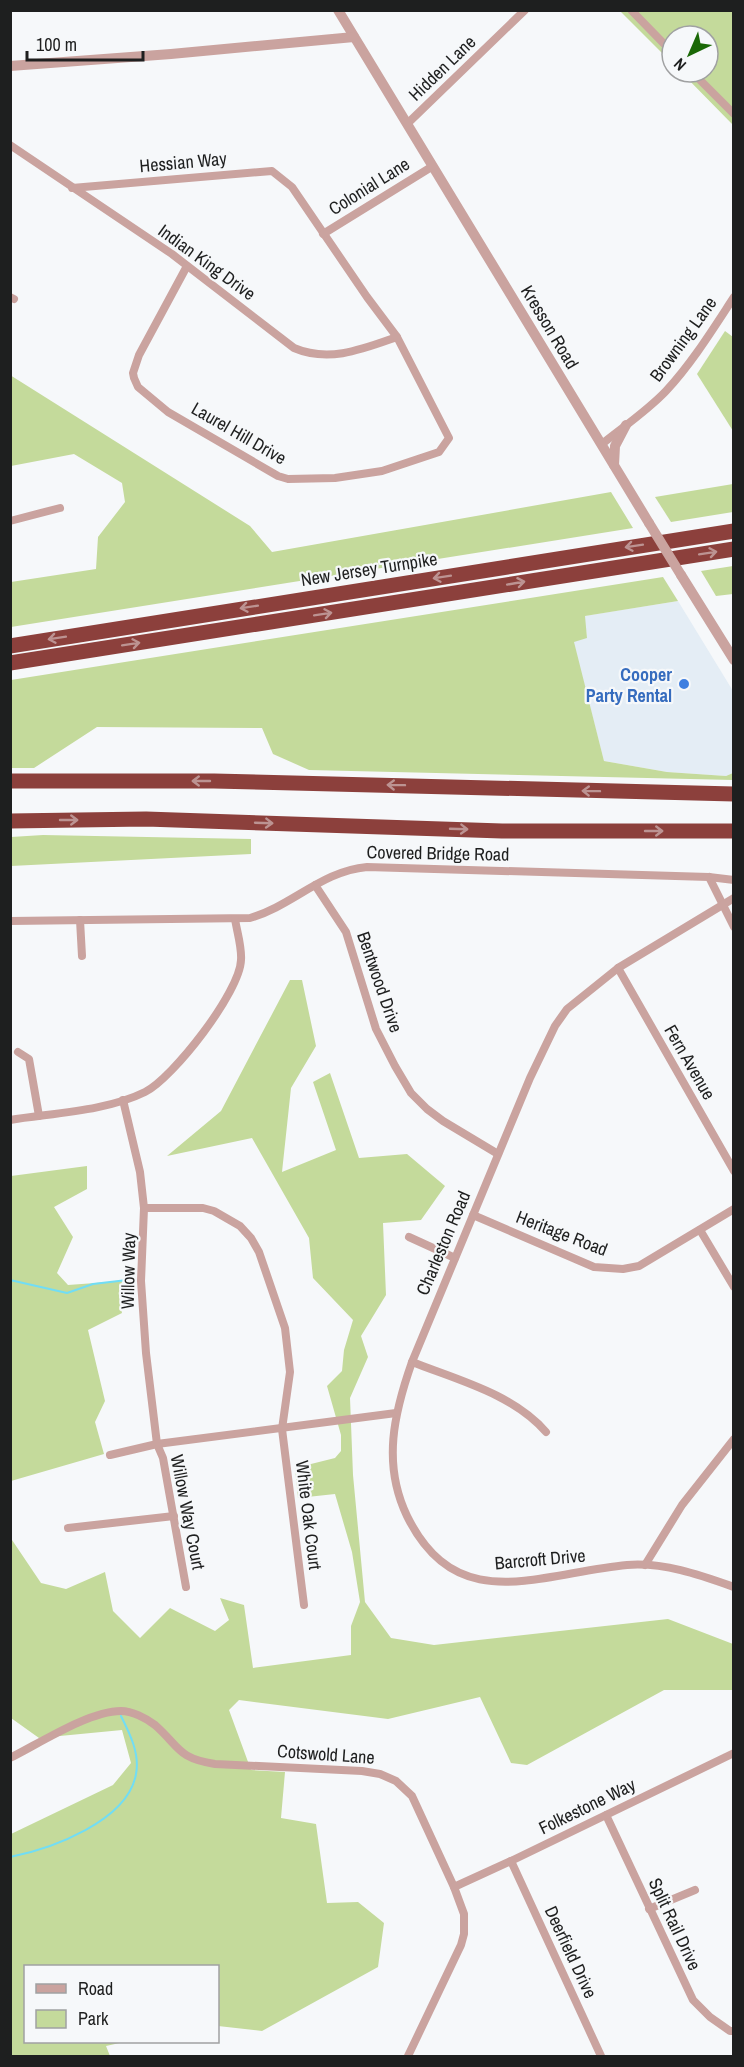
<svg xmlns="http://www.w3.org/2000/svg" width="744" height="2067" font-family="'Archivo Narrow',sans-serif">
<rect width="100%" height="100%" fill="#f6f8fa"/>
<path fill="#e4edf5" d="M678,601L733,691V773L726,776L667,772L604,761L573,641L587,637L584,616Z"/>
<g fill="#c4da9b">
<path d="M620,11H733V125L681,72H708V36H672V63Z"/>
<path d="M725,331L733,337V431L697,374Z"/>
<path d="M10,375L250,526L272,552L611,492L633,528L11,627V582L96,569L98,537L125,502L122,483L74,454L11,466Z"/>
<path d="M733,484V512L671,522L655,497Z"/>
<path d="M733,566V594L716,596L701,571Z"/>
<path d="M663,577L678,601L585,616L587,638L574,642L604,761L667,772L726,776L733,773V780L309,770L273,754L262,728L97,727L34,768H11V680Z"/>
<path d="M43,835L251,839V854L11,866V837Z"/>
<path d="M290,980H302L316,1046L291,1088L282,1172L336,1150L313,1082L330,1073L359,1158L407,1154L445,1186L421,1220L383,1223L386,1295L361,1336L368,1357L350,1398L353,1475L365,1602L391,1638L434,1645L668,1619L733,1644V1690H664L527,1765L511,1763L480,1697L388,1719L239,1700L229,1710L251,1770L285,1772L281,1818L316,1824L327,1903L358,1902L384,1923L378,1967L262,2031L218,2026V1966H26V2042H124L106,2046L110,2056H11V1834L113,1785L131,1763L122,1730L39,1738L11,1718L10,1537L41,1583L66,1589L105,1572L113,1611L140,1638L170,1608L215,1631L229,1620L220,1598L244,1605L253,1668L351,1655V1626L360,1602L352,1552L335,1494L298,1498L295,1468L335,1458L341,1451V1435L327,1386L342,1371L344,1350L353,1320L313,1278L309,1238L252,1138L167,1156L221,1111Z"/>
<path d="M87,1166V1189L54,1207L73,1237L57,1273L68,1285L122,1281L119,1297L122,1313L88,1330L105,1401L95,1422L104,1454L11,1481V1176Z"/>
</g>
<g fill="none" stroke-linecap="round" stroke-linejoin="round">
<g stroke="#71ddf5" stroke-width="2">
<path d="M10,1280L67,1293L93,1284L127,1280"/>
<path d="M10,1857C51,1849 128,1821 136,1774C140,1754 130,1734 121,1716"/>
</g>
<g stroke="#caa39f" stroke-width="8">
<path d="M632,11L672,52"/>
<path d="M692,72L734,114"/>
<path d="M407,124L525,10"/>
<path d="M10,145L172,254L294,348C329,363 363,349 397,337"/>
<path d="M72,188L272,171L292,187L367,297L397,337L449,438L439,452L382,471L335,478L288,479L278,476L168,412L138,387L134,378L133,373L139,355L187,266"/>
<path d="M323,234L433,166"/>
<path d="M10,297L14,299"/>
<path d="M602,444C623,427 647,411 666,391C692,363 713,329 734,297"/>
<path d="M10,521L60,508"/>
<path d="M709,877L734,927"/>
<path d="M315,885L346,932L376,1029L395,1066L411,1093L427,1109L443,1121L498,1154"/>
<path d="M734,898L618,968L567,1009L555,1026L530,1078L412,1362C394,1413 382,1464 407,1516C457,1618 540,1573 627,1565C664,1562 700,1575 734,1587"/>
<path d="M80,920L82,956"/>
<path d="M10,921L250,918C292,906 322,871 367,867L709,877L734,880"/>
<path d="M618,968L734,1171"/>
<path d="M18,1052L29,1059L39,1116"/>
<path d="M123,1100L140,1172L144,1208L141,1281L146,1353L157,1444L163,1458L186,1587"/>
<path d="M10,1120C53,1113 107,1111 145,1092C173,1078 240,992 241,960C242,947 237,932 235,919"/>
<path d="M144,1208H203L214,1211L240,1226L251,1238L259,1252L285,1328L290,1372L282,1429L304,1605"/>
<path d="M473,1215L594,1267L623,1269L639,1266L734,1209"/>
<path d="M700,1230L734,1287"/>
<path d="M409,1237L455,1258"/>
<path d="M412,1362C458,1380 513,1394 546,1432"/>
<path d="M110,1455L157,1444L396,1413"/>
<path d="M68,1528L174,1516"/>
<path d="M645,1565L682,1505L734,1439"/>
<path d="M10,1758C40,1743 89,1711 121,1711C132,1711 146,1718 155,1725C180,1747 177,1758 215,1764L362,1771L380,1774L396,1781L412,1796L454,1887L464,1914V1934L461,1945L408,2056"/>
<path d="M606,1815L693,2000L710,2017L730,2031H734"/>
<path d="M511,1861L601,2056"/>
<path d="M454,1887L511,1861L734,1753"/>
<path d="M649,1909L695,1890"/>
</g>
<g stroke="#caa39f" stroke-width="10">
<path d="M338,10L649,523"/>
<path d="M10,66L171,54L354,37"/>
<path d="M614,465L615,446L626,425"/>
<path d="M681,575L734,660"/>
</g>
<g stroke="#8c403c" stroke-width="15">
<path d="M10,646L734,531"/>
<path d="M10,663L734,549"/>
<path d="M10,781H214L734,794"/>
<path d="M10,821L146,819L502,831H734"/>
</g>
<path stroke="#caa39f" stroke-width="10" d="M649,523L681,575"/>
</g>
<defs><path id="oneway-shaft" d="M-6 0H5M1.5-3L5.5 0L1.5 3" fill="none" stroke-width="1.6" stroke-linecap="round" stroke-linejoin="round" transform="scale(1.5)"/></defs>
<g stroke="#bc9392">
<use href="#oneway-shaft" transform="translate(634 546) rotate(171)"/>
<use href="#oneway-shaft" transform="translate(708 553) rotate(-9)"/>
<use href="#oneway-shaft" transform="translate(442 577) rotate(171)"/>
<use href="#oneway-shaft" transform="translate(516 583) rotate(-10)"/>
<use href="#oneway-shaft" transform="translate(249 607) rotate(171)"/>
<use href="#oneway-shaft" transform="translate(323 614) rotate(-9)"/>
<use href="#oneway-shaft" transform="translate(57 638) rotate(171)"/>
<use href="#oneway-shaft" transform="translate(131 644) rotate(-9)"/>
<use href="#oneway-shaft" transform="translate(201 781) rotate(-180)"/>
<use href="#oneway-shaft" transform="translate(396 785) rotate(-179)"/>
<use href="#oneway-shaft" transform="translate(591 791) rotate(-179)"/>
<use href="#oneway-shaft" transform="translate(69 820)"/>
<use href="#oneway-shaft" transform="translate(264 823) rotate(2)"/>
<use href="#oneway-shaft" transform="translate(459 829) rotate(2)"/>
<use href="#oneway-shaft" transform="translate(654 831)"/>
</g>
<circle fill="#3f7fe0" stroke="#f6f8fa" stroke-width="2" cx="684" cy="684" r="6"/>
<g text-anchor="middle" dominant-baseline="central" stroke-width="4.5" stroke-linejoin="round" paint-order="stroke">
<g font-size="18" fill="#1e1f1f" stroke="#f6f8fa">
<text transform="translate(442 68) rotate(-44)">Hidden Lane</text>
<text transform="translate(183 162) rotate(-5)">Hessian Way</text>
<text transform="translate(369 186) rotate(-32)">Colonial Lane</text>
<text transform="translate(207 262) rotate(36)">Indian King Drive</text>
<text transform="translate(550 327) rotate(59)">Kresson Road</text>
<text transform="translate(683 339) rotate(-54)">Browning Lane</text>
<text transform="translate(239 433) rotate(30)">Laurel Hill Drive</text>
<text transform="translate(369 569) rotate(-9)">New Jersey Turnpike</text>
<text transform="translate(438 853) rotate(1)">Covered Bridge Road</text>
<text transform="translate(380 982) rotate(71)">Bentwood Drive</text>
<text transform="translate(690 1062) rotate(60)">Fern Avenue</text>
<text transform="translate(562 1233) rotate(21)">Heritage Road</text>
<text transform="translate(443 1243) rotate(-67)">Charleston Road</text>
<text transform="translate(128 1271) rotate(-89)">Willow Way</text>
<text transform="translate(188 1512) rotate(79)">Willow Way Court</text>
<text transform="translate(309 1515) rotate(83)">White Oak Court</text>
<text transform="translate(540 1559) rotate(-5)">Barcroft Drive</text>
<text transform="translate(326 1754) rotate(4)">Cotswold Lane</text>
<text transform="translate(587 1806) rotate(-26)">Folkestone Way</text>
<text transform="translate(675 1924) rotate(65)">Split Rail Drive</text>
<text transform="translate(571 1952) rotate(65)">Deerfield Drive</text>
</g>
<g font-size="18" font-weight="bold" fill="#366cbe" stroke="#f6f8fa" text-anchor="end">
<text x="672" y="674">Cooper<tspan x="672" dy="21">Party Rental</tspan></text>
</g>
</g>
<rect width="744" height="2067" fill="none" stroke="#1e1f1f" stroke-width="24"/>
<rect x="24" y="1965" width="195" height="78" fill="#f6f8fa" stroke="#a0a1a2" stroke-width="1.5"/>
<rect x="36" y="1984" width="30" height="9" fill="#caa39f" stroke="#a0a1a2" stroke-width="1.5"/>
<text x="78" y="1995" font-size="18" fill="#1e1f1f">Road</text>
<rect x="36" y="2010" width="30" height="18" fill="#c4da9b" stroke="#a0a1a2" stroke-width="1.5"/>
<text x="78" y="2025" font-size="18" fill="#1e1f1f">Park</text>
<g transform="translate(690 54) rotate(224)"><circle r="28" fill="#f6f8fa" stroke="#a0a1a2" stroke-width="1.5"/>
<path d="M0-4.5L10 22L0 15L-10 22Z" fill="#1a6806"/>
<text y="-9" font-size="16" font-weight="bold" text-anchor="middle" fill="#1e1f1f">N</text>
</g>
<path d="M27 51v9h116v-9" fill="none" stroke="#1e1f1f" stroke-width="3"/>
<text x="36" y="51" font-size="18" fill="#1e1f1f" stroke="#f6f8fa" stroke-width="4.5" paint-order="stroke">100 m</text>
</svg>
